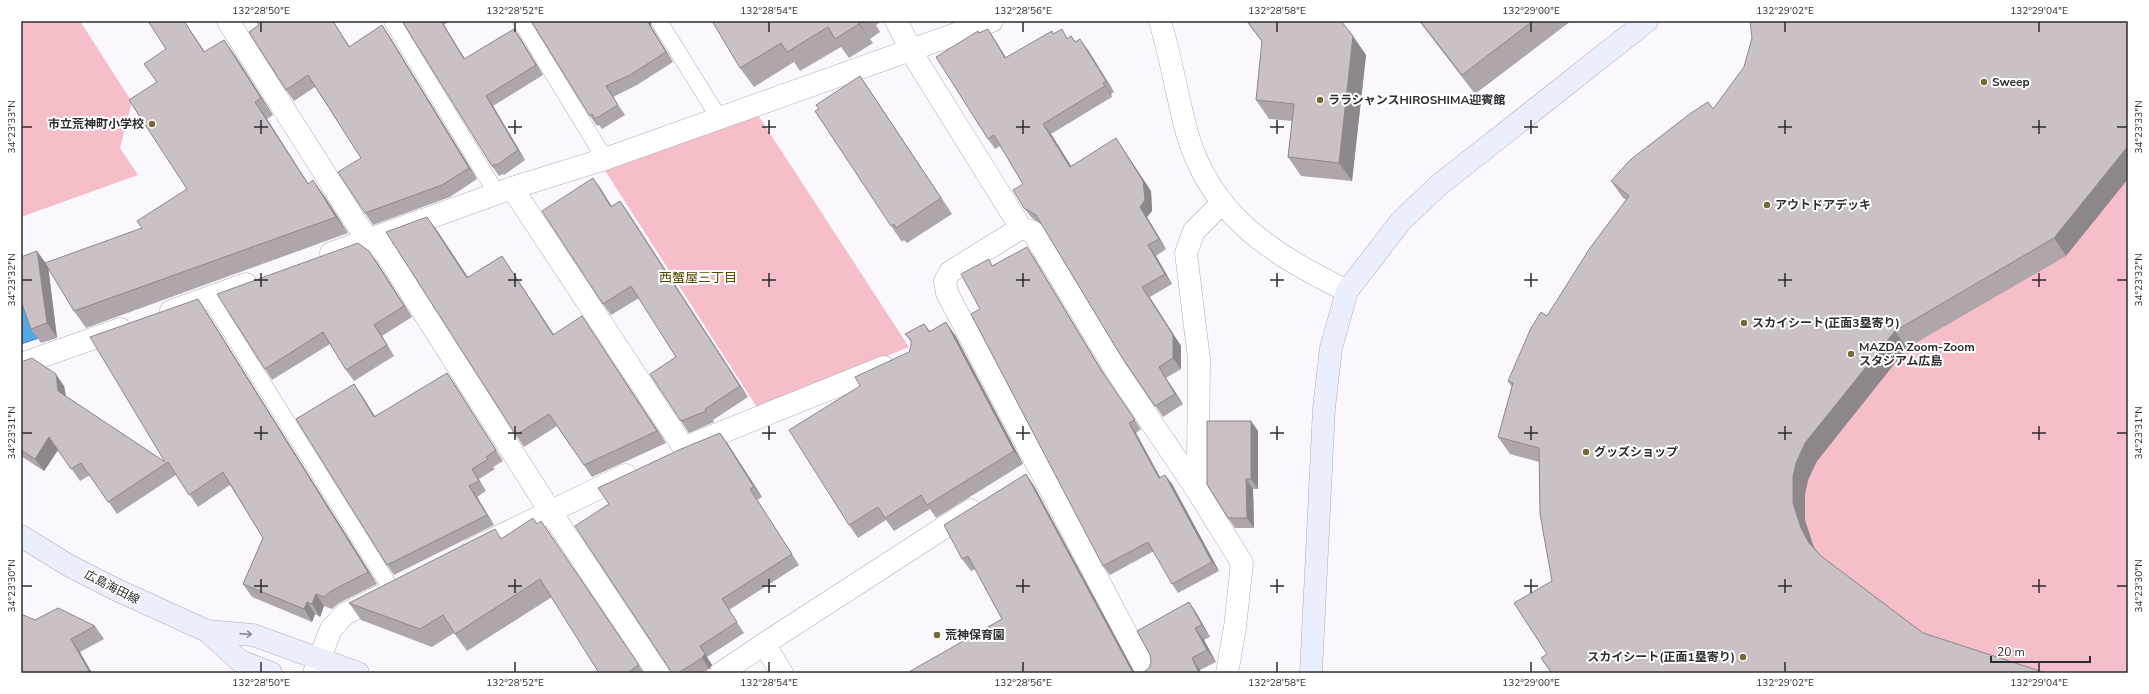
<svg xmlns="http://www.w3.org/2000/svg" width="2149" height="694" font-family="'Nunito Sans','Noto Sans JP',sans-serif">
<rect width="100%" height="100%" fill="#faf7ff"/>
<g fill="#f5bec9">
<path d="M21,21H80L132,102L120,148L138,175L21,217Z"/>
<path d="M2128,21V673H1593Z"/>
<path d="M758,115L909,347L758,409L604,169Z"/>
</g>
<path fill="#54a7e7" stroke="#4982b0" d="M21,290L39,338L21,344Z"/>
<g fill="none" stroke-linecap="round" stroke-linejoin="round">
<defs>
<g id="lane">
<path d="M392,21L497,194"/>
<path d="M521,21L605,159"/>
<path d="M659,21L719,118"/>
<path d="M209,297L392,590"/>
</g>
<g id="street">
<path d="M228,21L357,224L368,240L386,253L550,511L658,673"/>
<path d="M896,21L917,61L1021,228L1033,232L1118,373L1195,487L1242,563L1235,627L1227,673"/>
<path d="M1160,21C1171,58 1177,96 1187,133C1211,217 1274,255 1347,291"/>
<path d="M512,188L684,448"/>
<path d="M1021,228L950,272L945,281L947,293L1147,673"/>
<path d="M331,253L512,188L605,159L992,21"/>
<path d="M171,311L246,284"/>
<path d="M21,364L120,329"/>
<path d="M693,444L884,367"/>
<path d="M1195,487L1198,464L1199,359L1186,253L1194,231L1222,203"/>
<path d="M473,549L626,475"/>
<path d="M314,673L331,629L345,614L380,596"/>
<path d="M721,673L764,644"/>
<path d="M782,673L764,644L971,510"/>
</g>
<g id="secondary">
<path d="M21,536L68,565L117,590L207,631L253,635L358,673"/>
<path d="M207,631L240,661L271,673"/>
<path d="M1311,673L1324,408L1331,348L1347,291L1401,221L1439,185L1647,21"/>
</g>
</defs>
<use href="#lane" stroke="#afabb5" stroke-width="17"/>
<use href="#street" stroke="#afabb5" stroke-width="23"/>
<use href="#secondary" stroke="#afabb5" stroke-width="23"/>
<use href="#lane" stroke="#fff" stroke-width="16"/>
<use href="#street" stroke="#fff" stroke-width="22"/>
<use href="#secondary" stroke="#ebeefd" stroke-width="22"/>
</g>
<g fill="#aea6ab">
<path d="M184,21L205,52L224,40L236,57L273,115L267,119L308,183L325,197L348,233L86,328L74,311L48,266L57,338L41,343L31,329L46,263L142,228L187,189L157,82L166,49Z"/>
<path d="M257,21H333L350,47L382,25L390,37L477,179L450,197L373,225L365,213L361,158L315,87L294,101L286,90L259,25Z"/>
<path d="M402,21H450L444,25L465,59L514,29L521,39L543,75L493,106L525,160L504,175L503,174L499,176L492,166Z"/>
<path d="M531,21H651V26L673,62L637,85L613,97L625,115L602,129L599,125L597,126L590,116Z"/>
<path d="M712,21H882L876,25L880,32L870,39L873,43L849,58L841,47L800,71L794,62L754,87L740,68Z"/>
<path d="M1246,21H1341L1366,55L1352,181L1301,176L1288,157L1292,121L1269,119L1256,100L1262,42Z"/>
<path d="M1419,21H1571L1475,94Z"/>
<path d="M2128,21L2066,256L1907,348L1817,461L1808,480L1805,494V520L1813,545L1815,549L1821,556L1923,633L2046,673H1551L1541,658L1547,654L1552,581L1539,462L1510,454L1498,437L1512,387L1508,381L1547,316L1626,200L1623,198L1611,181L1713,109Z"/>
<path d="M988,29L995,40L1006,58L1053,34L1068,38L1071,36L1076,42L1088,50L1114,92L1111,94L1112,97L1051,134L1071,166L1123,149L1151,191L1152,211L1147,217L1166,249L1156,256L1172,284L1150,297L1181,346V369L1166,378L1183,404L1163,417L1121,356L1042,225L1032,218L1024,208L1023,184L1000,146L995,149L988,139L979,33Z"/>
<path d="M860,76L952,214L907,243L904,240L902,242L891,226Z"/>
<path d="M593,178L611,206L620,201L748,397L713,420L714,422L689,433L681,421L676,357L639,298L611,315L603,304Z"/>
<path d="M436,229L468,277L502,256L554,335L582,316L666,443L592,477L557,426L524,447L516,435Z"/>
<path d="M369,251L412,317L382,336L394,356L354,381L346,370L330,344L272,380L265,369Z"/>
<path d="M1033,256L1107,379L1141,429L1136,433L1160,478L1165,475L1172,484L1219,571L1178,593L1172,584L1154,551L1110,575L1103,566L993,265Z"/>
<path d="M198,299L206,311L377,584L339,603L332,609L324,606L320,617L315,614L312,622L252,597L243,584L263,538L230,485L198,507L176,475L117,514L90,475L80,481L58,450L44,471L21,456V362L64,386L66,396L165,462Z"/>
<path d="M924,324L930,331L955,335L1023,464L936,518L930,509L894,531L886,520L858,538L849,525L860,386L909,352L911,346V342L905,334Z"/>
<path d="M454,383L503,461L493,467L495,469L479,479L486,491L477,497L494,525L394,575L387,565L361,394L375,416Z"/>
<path d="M1251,421L1258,431V489H1253L1254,528H1235L1228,518Z"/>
<path d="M720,433L762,497L757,500L799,565L729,610L744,633L707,657L712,665L709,669L703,673H672Z"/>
<path d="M1026,474L1034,486L1134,672L1002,619L975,569L971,571L962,559Z"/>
<path d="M537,524L553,539L644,673H599L552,597L467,651L454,633L432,647L361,620L349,603Z"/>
<path d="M1189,602L1197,614L1210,637L1204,640L1216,662L1200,670L1144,672L1149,668Z"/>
<path d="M35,620L95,626L104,639L80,652Z"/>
</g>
<g fill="#8d878b">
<path d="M184,21L216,69L204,52Z"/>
<path d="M441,21L444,25L471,69L464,59Z"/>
<path d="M647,21H651V26L673,62L666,52Z"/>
<path d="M858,21L870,39L873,43L859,24Z"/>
<path d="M382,25L390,37L477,179L469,168Z"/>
<path d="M514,29L521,39L543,75L536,65Z"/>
<path d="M988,29L995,40L1013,69L1005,58Z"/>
<path d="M1353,36L1366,55L1352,181L1339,163Z"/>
<path d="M1080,39L1088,50L1114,92L1106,81Z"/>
<path d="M224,40L236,57L273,115L261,98Z"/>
<path d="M860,76L871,92L952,214L941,198Z"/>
<path d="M1103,83L1111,94L1112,97L1105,86Z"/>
<path d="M486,96L493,106L525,160L518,150Z"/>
<path d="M255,102L267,119L319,201L308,184Z"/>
<path d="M1043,124L1051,134L1078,177L1070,167Z"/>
<path d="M1116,138L1151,191L1152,211L1147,217L1166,249L1159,239L1140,207Z"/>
<path d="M2128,146V179L2066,256L2054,238Z"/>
<path d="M593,178L601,189L619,218L611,207Z"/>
<path d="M313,180L325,197L348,233L336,217Z"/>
<path d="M620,201L628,212L748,397L740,386Z"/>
<path d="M427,217L436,229L476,290L467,278Z"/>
<path d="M1148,245L1156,256L1172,284L1165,274Z"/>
<path d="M1027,247L1033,256L1107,379L1141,429L1101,370Z"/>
<path d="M37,251L48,266L57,338L47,323Z"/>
<path d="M369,251L377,262L412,317L404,306Z"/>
<path d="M502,256L510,268L562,347L553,335Z"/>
<path d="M1142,287L1181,346V369L1173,358Z"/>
<path d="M198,299L206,311L377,584L368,572Z"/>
<path d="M582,316L590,328L666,443L657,431Z"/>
<path d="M946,322L955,335L1023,464L1014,451Z"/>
<path d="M374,325L382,336L394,356L387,345Z"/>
<path d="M1895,331L1907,348L1817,461L1808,480L1805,494V520L1813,545L1822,560L1809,543L1801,528L1793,503V476L1796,463L1805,443Z"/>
<path d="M1159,367L1166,378L1183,404L1175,394Z"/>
<path d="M447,373L454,383L503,461Z"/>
<path d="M56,374L64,386L67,403L58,391Z"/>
<path d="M354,384L361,394L381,427L374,417Z"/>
<path d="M1251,421L1258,431V489L1251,479Z"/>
<path d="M1129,423L1136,433L1166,488L1159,478Z"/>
<path d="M720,433L728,444L762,497L754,487Z"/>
<path d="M49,437L58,450L44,471L35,459Z"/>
<path d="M1026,474L1034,486L1135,673H1133Z"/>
<path d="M1165,475L1172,484L1219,571L1212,562Z"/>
<path d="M1246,479L1253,489L1254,528L1247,518Z"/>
<path d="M469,486L477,497L494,525L487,515Z"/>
<path d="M541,521L553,539L644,673L639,665Z"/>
<path d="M316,594L324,606L320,617L312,604Z"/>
<path d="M307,602L315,614L312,622L304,609Z"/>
<path d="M1189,602L1197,614L1210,637L1202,625Z"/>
<path d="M1195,628L1204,640L1216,662L1207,650Z"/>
<path d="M71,639L80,652L92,673H90Z"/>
<path d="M700,646L712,665L709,669L702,658Z"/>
<path d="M1192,658L1200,670L1201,673H1199Z"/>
</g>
<g fill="#cac1c7" stroke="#8d878b">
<path d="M148,21H184L204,52L224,40L261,98L255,102L308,184L313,180L336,217L74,311L45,263L142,228L137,221L187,189L129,100L157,82L144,64L166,49Z"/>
<path d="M257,21H333L349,47L382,25L469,168L442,185L365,213L338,172L361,158L308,75L286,90L249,32L259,25Z"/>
<path d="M402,21H441L464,59L514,29L536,65L486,96L518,150L497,165L496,164L492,166Z"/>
<path d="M531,21H647L666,52L630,75L606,86L618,105L595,119L592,114L590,116Z"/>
<path d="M712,21H858L859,24L835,39L828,27L787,52L781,43L740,68Z"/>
<path d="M1247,21H1341L1353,36L1339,163L1288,157L1294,104L1256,100L1262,41Z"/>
<path d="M1420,21H1533L1462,75Z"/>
<path d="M1750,21H2128V146L2054,238L1895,331L1805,443L1796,463L1793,476V503L1801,528L1809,543L1821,556L1923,633L2046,673H1552L1541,658L1547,654L1514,603L1552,581L1540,514L1539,448L1498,437L1513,383L1508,381L1531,328L1541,312L1547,316L1590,248L1629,196L1611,181L1630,160L1691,113L1708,102L1713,109L1744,67L1752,38Z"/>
<path d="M988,29L1005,58L1052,31L1053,34L1062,29L1067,39L1071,36L1075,42L1080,39L1106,81L1103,83L1105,86L1043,124L1070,167L1116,138L1143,181L1145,200L1140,207L1159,239L1148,245L1165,274L1142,287L1173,335V358L1159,367L1175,394L1155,406L1121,356L1036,215L1024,208L1013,190L1023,184L994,135L988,139L936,57L978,31L979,33Z"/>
<path d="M860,76L941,198L896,228L894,224L891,226L815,111L819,109L816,105Z"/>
<path d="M593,178L611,207L620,201L740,386L705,409L706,411L681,421L650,374L676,357L631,286L603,304L542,211Z"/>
<path d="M427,217L467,278L502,256L553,335L582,316L657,431L584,465L549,414L516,435L386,232Z"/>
<path d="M358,243L369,251L404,306L374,325L387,345L346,370L323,332L265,369L217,294Z"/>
<path d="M1027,247L1101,370L1135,420L1129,423L1159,478L1165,475L1212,562L1172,584L1148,542L1103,566L971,314L980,309L961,274L989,259L992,266Z"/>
<path d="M37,251L47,323L31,329L21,301V257Z"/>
<path d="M198,299L368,572L331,591L324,597L316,594L312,604L307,602L304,609L243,584L263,538L223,472L189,495L168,462L108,502L81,463L71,469L49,437L35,459L21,450V362L32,358L56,374L58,391L165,462L90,337Z"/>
<path d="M946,322L1014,451L927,505L921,495L885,518L878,507L849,525L789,430L860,386L855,377L909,352L911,346V340L905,334L924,324L929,332Z"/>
<path d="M447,373L496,450L486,457L488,459L472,469L479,481L469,486L487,515L387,565L296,419L354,384L374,417Z"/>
<path d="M1207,421H1251V479H1246L1247,518H1228L1207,484Z"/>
<path d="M720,433L754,487L750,489L792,554L722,599L737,622L700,646L705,654L702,658L678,673H672L575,526L609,504L598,488L681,449Z"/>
<path d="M1026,474L1132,671L1137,673H907L1002,619L968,556L962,559L944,525Z"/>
<path d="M533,518L537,524L541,521L639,665L627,673H599L540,579L455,634L443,615L420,629L349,603L495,529L501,539Z"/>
<path d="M1189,602L1202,625L1195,628L1207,650L1192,658L1199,673H1140L1144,672L1149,668L1151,662L1150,655L1137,631Z"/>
<path d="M58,608L95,626L71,639L90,673H21V614L35,620Z"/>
</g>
<defs><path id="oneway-shaft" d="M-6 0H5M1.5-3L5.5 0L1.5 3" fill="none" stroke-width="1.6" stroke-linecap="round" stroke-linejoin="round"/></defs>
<use stroke="#8c8d96" href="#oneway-shaft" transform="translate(246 634) rotate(4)"/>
<path fill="none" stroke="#2e2c30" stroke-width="1.5" d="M261,22V32M515,22V32M769,22V32M1023,22V32M1277,22V32M1531,22V32M1785,22V32M2039,22V32M261,120V134M515,120V134M769,120V134M1023,120V134M1277,120V134M1531,120V134M1785,120V134M2039,120V134M22,127H32M254,127H268M508,127H522M762,127H776M1016,127H1030M1270,127H1284M1524,127H1538M1778,127H1792M2032,127H2046M2117,127H2127M261,273V287M515,273V287M769,273V287M1023,273V287M1277,273V287M1531,273V287M1785,273V287M2039,273V287M22,280H32M254,280H268M508,280H522M762,280H776M1016,280H1030M1270,280H1284M1524,280H1538M1778,280H1792M2032,280H2046M2117,280H2127M261,426V440M515,426V440M769,426V440M1023,426V440M1277,426V440M1531,426V440M1785,426V440M2039,426V440M22,433H32M254,433H268M508,433H522M762,433H776M1016,433H1030M1270,433H1284M1524,433H1538M1778,433H1792M2032,433H2046M2117,433H2127M261,579V593M515,579V593M769,579V593M1023,579V593M1277,579V593M1531,579V593M1785,579V593M2039,579V593M22,586H32M254,586H268M508,586H522M762,586H776M1016,586H1030M1270,586H1284M1524,586H1538M1778,586H1792M2032,586H2046M2117,586H2127M261,662V672M515,662V672M769,662V672M1023,662V672M1277,662V672M1531,662V672M1785,662V672M2039,662V672"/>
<g fill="#756936" stroke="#fff" stroke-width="1.5">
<circle cx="1984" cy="82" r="4"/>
<circle cx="1320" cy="100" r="4"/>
<circle cx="152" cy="124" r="4"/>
<circle cx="1767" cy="205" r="4"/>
<circle cx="1744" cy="323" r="4"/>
<circle cx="1851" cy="354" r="4"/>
<circle cx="1586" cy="452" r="4"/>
<circle cx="937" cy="635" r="4"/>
<circle cx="1743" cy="657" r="4"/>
</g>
<g text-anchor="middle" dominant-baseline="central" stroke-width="4" stroke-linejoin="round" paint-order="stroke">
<g font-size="12" font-weight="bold" fill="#2e2c30" stroke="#fff" text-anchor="start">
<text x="1992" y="82">Sweep</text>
<text x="1328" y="100">ララシャンスHIROSHIMA迎賓館</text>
<text x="144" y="124" text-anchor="end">市立荒神町小学校</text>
<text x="1775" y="205">アウトドアデッキ</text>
<text x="1752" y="323">スカイシート(正面3塁寄り)</text>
<text x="1859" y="347">MAZDA Zoom-Zoom<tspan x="1859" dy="14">スタジアム広島</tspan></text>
<text x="1594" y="452">グッズショップ</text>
<text x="945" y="635">荒神保育園</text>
<text x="1735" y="657" text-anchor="end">スカイシート(正面1塁寄り)</text>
</g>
<g font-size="12" fill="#2e2c30" stroke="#fff">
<text transform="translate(112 587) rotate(27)">広島海田線</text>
</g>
<g font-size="13" fill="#564806" stroke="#fff">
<text x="698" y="278">西蟹屋三丁目</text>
</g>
</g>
<rect width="2149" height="694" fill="none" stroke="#ffffff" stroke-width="44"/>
<path d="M1991 656v6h99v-6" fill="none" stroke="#2e2c30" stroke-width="2"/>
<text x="1997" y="656" font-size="12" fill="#2e2c30" stroke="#ffffff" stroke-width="3" paint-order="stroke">20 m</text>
<rect x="22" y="22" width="2105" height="650" fill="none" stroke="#2e2c30" stroke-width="1.5"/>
<g font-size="10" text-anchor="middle" fill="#2e2c30">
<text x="261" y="14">132°28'50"E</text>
<text x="515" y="14">132°28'52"E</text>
<text x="769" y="14">132°28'54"E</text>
<text x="1023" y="14">132°28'56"E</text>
<text x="1277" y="14">132°28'58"E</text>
<text x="1531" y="14">132°29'00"E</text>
<text x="1785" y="14">132°29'02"E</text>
<text x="2039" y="14">132°29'04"E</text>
<text transform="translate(11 127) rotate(-90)" y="4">34°23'33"N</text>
<text transform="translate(2138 127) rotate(-90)" y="4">34°23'33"N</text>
<text transform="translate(11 280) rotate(-90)" y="4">34°23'32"N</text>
<text transform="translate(2138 280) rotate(-90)" y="4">34°23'32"N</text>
<text transform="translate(11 433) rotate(-90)" y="4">34°23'31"N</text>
<text transform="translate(2138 433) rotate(-90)" y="4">34°23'31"N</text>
<text transform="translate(11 586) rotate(-90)" y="4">34°23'30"N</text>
<text transform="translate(2138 586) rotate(-90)" y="4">34°23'30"N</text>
<text x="261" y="686">132°28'50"E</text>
<text x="515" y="686">132°28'52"E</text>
<text x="769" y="686">132°28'54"E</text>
<text x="1023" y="686">132°28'56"E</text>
<text x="1277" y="686">132°28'58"E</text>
<text x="1531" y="686">132°29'00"E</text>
<text x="1785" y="686">132°29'02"E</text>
<text x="2039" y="686">132°29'04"E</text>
</g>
</svg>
